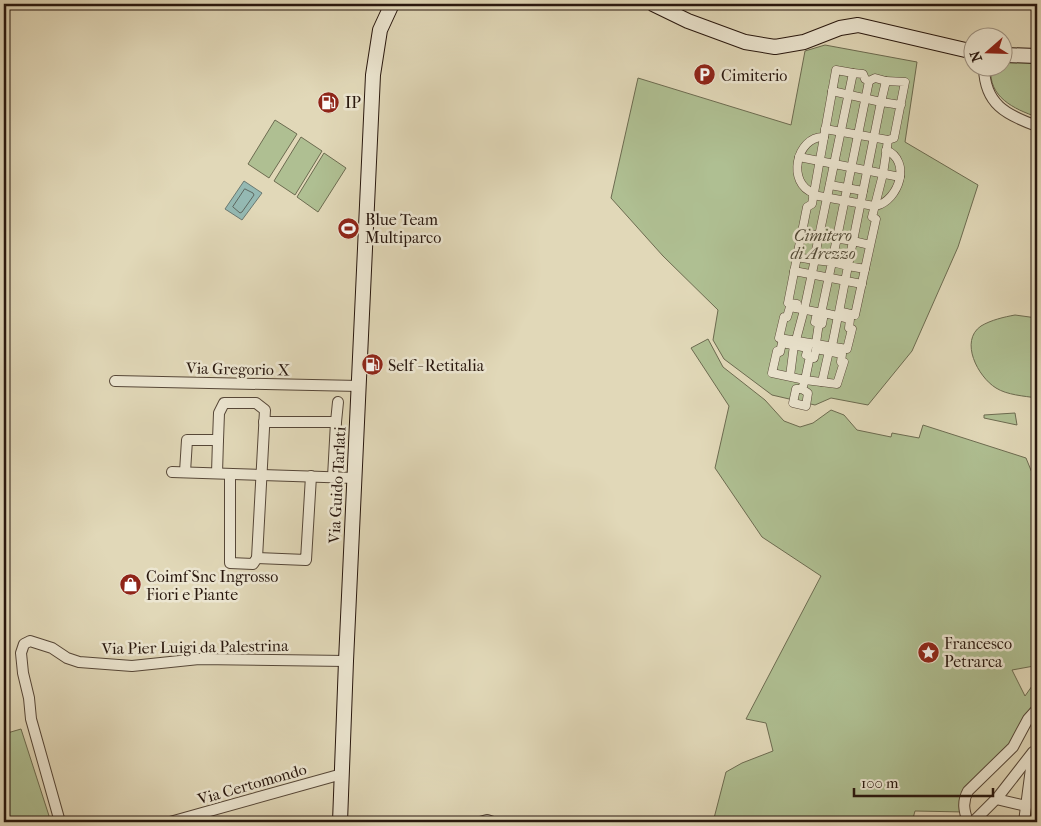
<svg xmlns="http://www.w3.org/2000/svg" width="1041" height="826" font-family="'IM FELL French Canon',serif">
<rect width="100%" height="100%" fill="#e1d8b8"/>
<filter id="stains"><feTurbulence type="fractalNoise" baseFrequency=".004" numOctaves="4"/><feColorMatrix values="0 0 0 0 .2 0 0 0 0 .09 0 0 0 0 .02 0 0 0 .5 -.17"/></filter>
<radialGradient id="worn" r=".72"><stop offset=".6" stop-color="#630" stop-opacity="0"/><stop offset="1" stop-color="#630" stop-opacity=".3"/></radialGradient>
<g fill="#afbf92" stroke="#6c6b50">
<path d="M825,45L917,62L905,142L978,185L958,247L912,351L868,405L831,398L815,405L772,395L724,359L713,340L718,310L663,256L611,198L638,78L791,125L805,51Z"/>
<path d="M1004,60L1037,61V117C1014,109 988,97 991,68H1004Z"/>
<path d="M275,120L297,134L269,178L248,164Z"/>
<path d="M301,137L322,151L295,195L274,181Z"/>
<path d="M324,153L346,168L318,212L297,197Z"/>
<path d="M1015,315L1037,318V398C1024,396 1007,395 996,388C978,377 959,341 981,326C991,320 1004,317 1015,315Z"/>
<path d="M708,339L723,367L765,400L784,421L800,427L813,423L831,410L844,415L857,430L891,437L892,433L919,438L923,425L1026,458L1037,485V668L1034,666L1012,670L1025,696L1037,679L1032,691L1037,694V709L1013,747L968,791L965,812L915,811L912,822H872L858,819L857,822H713L726,772L742,763L773,751L766,723L746,719L821,576L762,537L715,468L729,406L691,348Z"/>
<path d="M1015,413L1017,425L984,418V415Z"/>
<path d="M21,729L51,822H4V734Z"/>
</g>
<path fill="#94b9b3" stroke="#697871" d="M244,181L262,193L242,220L225,209Z"/>
<g fill="none" stroke-linecap="round" stroke-linejoin="round">
<path stroke="#5e6860" stroke-width="1" d="M245,189L253,193L254,195L242,212L240,213L233,207Z"/>
<defs>
<g id="pedestrian">
<path d="M825,129L888,140"/>
<path d="M799,157L900,177"/>
<path d="M830,185L863,191"/>
<path d="M814,193C786,184 796,136 824,137"/>
<path d="M813,195L874,206"/>
<path d="M876,206C899,200 912,161 886,150"/>
<path d="M802,233L853,241L881,102L832,91"/>
<path d="M870,245L853,241L848,266L865,269L876,219L872,217L883,174L888,140L894,138L905,82L886,81L881,102L901,105"/>
<path d="M814,260L797,257L807,207L812,204L836,70L853,73"/>
<path d="M794,271L862,284"/>
<path d="M797,304L788,303L797,257"/>
<path d="M805,306L815,259"/>
<path d="M822,309L832,262L814,260L853,73L863,74L865,79L869,81L875,78L886,81"/>
<path d="M839,312L848,266L832,262L869,81"/>
<path d="M842,312L855,315L865,269"/>
<path d="M796,340L804,310"/>
<path d="M782,343L808,348L806,355L810,356L805,380L772,373L777,351L780,352Z"/>
<path d="M816,343L819,323L822,324L824,313L850,319L849,328L852,329L847,349L779,338L784,317H787L790,307L817,312L815,322L819,323"/>
<path d="M832,346L838,316"/>
<path d="M790,376L794,345"/>
<path d="M822,382L829,351"/>
<path d="M802,389L808,393L806,406L793,403L796,389H802L805,380L837,384L844,362H841L842,354L816,349L814,358H810"/>
</g>
<g id="minor">
<path d="M984,68C985,104 1006,115 1037,126"/>
<path d="M115,381L359,386"/>
<path d="M264,422H336L333,477"/>
<path d="M336,422L338,402"/>
<path d="M218,440L219,413L224,403H256L265,410L257,558L306,560L311,476"/>
<path d="M172,472L355,478"/>
<path d="M185,472L187,440H218L217,473"/>
<path d="M230,474V563L253,564L257,558"/>
<path d="M996,799L1026,806"/>
<path d="M60,822L31,719L29,698L23,673L21,653L24,644L30,641L52,648L67,658L79,662L132,666L199,659L346,661"/>
<path d="M170,822L342,774"/>
<path d="M480,822L487,820L493,822"/>
<path d="M968,822C964,811 962,802 968,791L1013,747L1028,719L1037,709"/>
<path d="M970,822L974,821L998,797L1033,752"/>
<path d="M1024,822L1033,753"/>
</g>
<g id="secondary">
<path d="M653,4L688,21L745,42L775,47L804,42L840,28L858,25L974,52"/>
<path d="M1004,55L1037,56"/>
<path d="M340,822L346,661L373,75L380,30L392,4"/>
</g>
</defs>
<use href="#pedestrian" stroke="#564738" stroke-width="9"/>
<use href="#minor" stroke="#564738" stroke-width="12"/>
<use href="#secondary" stroke="#28170e" stroke-width="16"/>
<use href="#pedestrian" stroke="#ece6d1" stroke-width="8"/>
<use href="#minor" stroke="#ece6d1" stroke-width="10"/>
<use href="#secondary" stroke="#ece6d1" stroke-width="14"/>
</g>
<defs>
<symbol id="parking-disc" viewBox="-11 -11 22 22"><circle r="9.5" fill="#8f2418" stroke="#ece6d1"/><path d="M-3.5-5.5H1a3.5 3.5 0 0 1 0 7H-1V5.5H-3.5ZM-1-3.4V-.6H.8a1.4 1.4 0 0 0 0-2.8Z" fill="#fff"/></symbol>
<symbol id="fuel-disc" viewBox="-11 -11 22 22"><circle r="9.5" fill="#8f2418" stroke="#ece6d1"/><path d="M-5.5-6h7V0h2V4h1.3V-2.5L3-4.5l.8-.8L6-3V5H2.5V1h-1V6h-7ZM-4.2-4.7v3.2H.2V-4.7Z" fill="#fff"/></symbol>
<symbol id="stadium-disc" viewBox="-11 -11 22 22"><circle r="9.5" fill="#8f2418" stroke="#ece6d1"/><path d="M0-5a6.5 5 0 1 0 0 10a6.5 5 0 1 0 0-10ZM-3.5-1.8h7v3.6h-7Z" fill="#fff"/></symbol>
<symbol id="shop-disc" viewBox="-11 -11 22 22"><circle r="9.5" fill="#8f2418" stroke="#ece6d1"/><path d="M-5-2.5h2.3a2.7 3.5 0 0 1 5.4 0H5L5.5 6h-11ZM-1.5-2.5h3a1.5 2.3 0 0 0-3 0Z" fill="#fff"/></symbol>
<symbol id="sight-disc" viewBox="-11 -11 22 22"><circle r="9.5" fill="#8f2418" stroke="#ece6d1"/><path d="M0-6L1.8-2.2L6-1.7L2.9 1.2L3.7 5.4L0 3.3L-3.7 5.4L-2.9 1.2L-6-1.7L-1.8-2.2Z" fill="#fff"/></symbol>
</defs>
<g fill-rule="evenodd">
<use href="#parking-disc" x="692" y="62" width="25" height="25"/>
<use href="#fuel-disc" x="316" y="90" width="25" height="25"/>
<use href="#stadium-disc" x="336" y="216" width="25" height="25"/>
<use href="#fuel-disc" x="360" y="352" width="25" height="25"/>
<use href="#shop-disc" x="118" y="572" width="25" height="25"/>
<use href="#sight-disc" x="916" y="640" width="25" height="25"/>
</g>
<g text-anchor="middle" dominant-baseline="central" stroke-width="5" stroke-linejoin="round" paint-order="stroke">
<g font-size="16" fill="#28170e" stroke="#ece6d1" text-anchor="start">
<text x="721" y="75">Cimiterio</text>
<text x="345" y="102">IP</text>
<text x="365" y="219">Blue Team<tspan x="365" dy="18">Multiparco</tspan></text>
<text x="388" y="365">Self - Retitalia</text>
<text x="146" y="576">Coimf Snc Ingrosso<tspan x="146" dy="18">Fiori e Piante</tspan></text>
<text x="944" y="643">Francesco<tspan x="944" dy="18">Petrarca</tspan></text>
</g>
<g font-size="16" font-style="italic" fill="#504936" stroke="#ece6d1">
<text x="823" y="235">Cimitero<tspan x="823" dy="18">di Arezzo</tspan></text>
</g>
<g font-size="16" fill="#28170e" stroke="#ece6d1">
<text transform="translate(238 369) rotate(1)">Via Gregorio X</text>
<text transform="translate(337 485) rotate(-87)">Via Guido Tarlati</text>
<text transform="translate(195 647) rotate(-1)">Via Pier Luigi da Palestrina</text>
<text transform="translate(252 784) rotate(-16)">Via Certomondo</text>
</g>
</g>
<rect width="1041" height="826" fill="none" stroke="#e1d8b8" stroke-width="20"/>
<rect x="5" y="5" width="1031" height="816" fill="none" stroke="#28170e" stroke-width="2.5"/>
<rect x="10" y="10" width="1021" height="806" fill="none" stroke="#28170e"/>
<g transform="translate(988 52) rotate(250)"><circle r="24" fill="#ece6d1" stroke="#9e9383"/>
<path d="M0-4L9 19L0 12L-9 19Z" fill="#8f2418"/>
<text y="-8" font-size="14" font-weight="bold" text-anchor="middle" fill="#28170e">N</text>
</g>
<path d="M854 788v8h139v-8" fill="none" stroke="#28170e" stroke-width="2.5"/>
<text x="861" y="788" font-size="15" fill="#28170e" stroke="#ece6d1" stroke-width="4" paint-order="stroke">100 m</text>
<rect width="100%" height="100%" filter="url(#stains)"/>
<rect width="100%" height="100%" fill="url(#worn)"/>
</svg>
